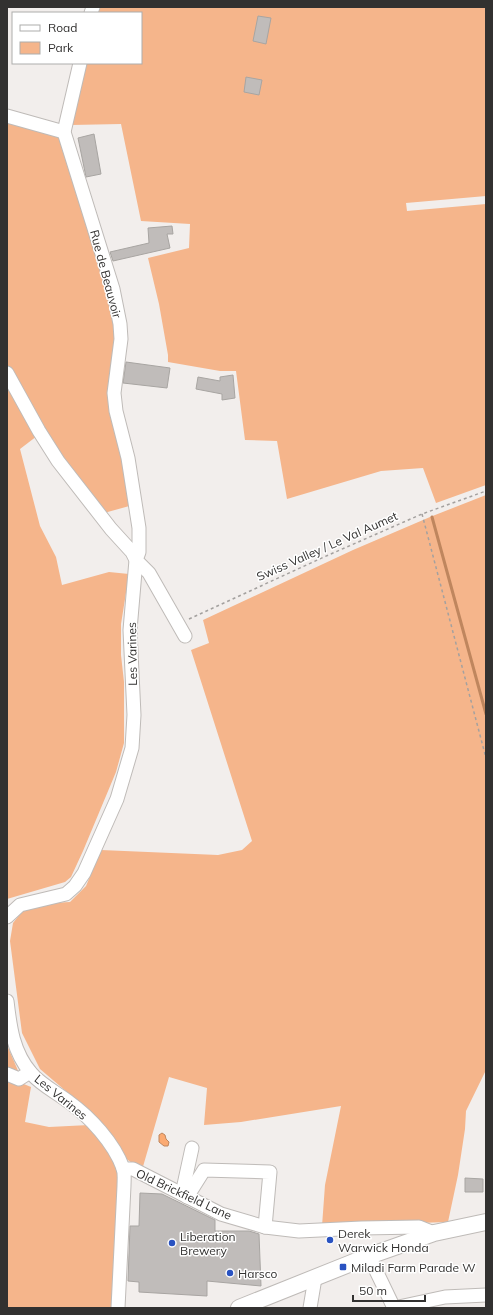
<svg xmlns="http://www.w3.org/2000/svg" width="493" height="1315" font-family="Mulish,sans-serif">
<rect width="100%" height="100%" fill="#f2eeec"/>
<g fill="#f5b58b">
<path d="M97,7H486V196L406,203L407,211L486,204V485L436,503L423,468L381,471L287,499L277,441L245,440L236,371H220L168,362V355L159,304L148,258L189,248L190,224L141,221L121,124L71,125L85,63H141V13H96Z"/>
<path d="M7,121L61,134L105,282L116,325L110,385L133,505L104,513L43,429L7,364Z"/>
<path d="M7,381L37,436L20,449L40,526L56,557L62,585L109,572L129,574L121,624V655L124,682V743L116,772L83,851L71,877L65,882L7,899Z"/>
<path d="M486,495V1070L466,1111L465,1129L458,1175L448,1222L322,1226L325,1185L341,1106L241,1122L204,1125L207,1088L169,1077L142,1170L125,1158L81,1104L40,1069L22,1033L10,941L13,923L24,909L35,904L70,902L86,886L101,850L218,855L242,850L252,841L191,650L209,643L203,620L353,550L430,517Z"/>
<path d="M7,1045L19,1073L7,1070Z"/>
<path d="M7,1077L31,1087L25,1122L49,1127L89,1125L111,1153L116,1167L119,1184L114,1308H7Z"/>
</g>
<path fill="#fbaa72" stroke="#bf865e" d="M162,1133L165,1135L166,1139L169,1142L168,1146H164L159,1142V1135Z"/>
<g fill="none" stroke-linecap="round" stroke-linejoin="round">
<path stroke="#bf865e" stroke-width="3" d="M432,517L486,714"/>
</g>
<g fill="#c0bcba" stroke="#a8a5a2">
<path d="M258,16L271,18L266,44L253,41Z"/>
<path d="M246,77L262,80L259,95L244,92Z"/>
<path d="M94,134L101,174L86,177L78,138Z"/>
<path d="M172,226L173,234H167L170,248L113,261L110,252L149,243L148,228Z"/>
<path d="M126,362L170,368L167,388L123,383Z"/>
<path d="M233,375L235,398L222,400V394L196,389L198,377L220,381V377Z"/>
<path d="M465,1178L483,1179V1192H465Z"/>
<path d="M140,1193L162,1194L215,1220V1231H249L259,1234L261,1286L207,1281V1296L139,1292V1282L128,1281L130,1226H139Z"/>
</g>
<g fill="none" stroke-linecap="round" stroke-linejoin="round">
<defs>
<g id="minor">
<path d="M91,13L93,7"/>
<path d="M80,63L64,132L113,289L120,324L121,339L114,393L116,411L128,458L139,528V552L136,560L149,573L185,636"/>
<path d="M7,116L64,132"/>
<path d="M7,373L39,431L58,461L111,529L132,552L136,560L130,630L134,715L132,748L117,799L84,873L75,886L66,894L20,905L7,917"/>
<path d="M7,1001C10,1027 13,1052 31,1073C41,1085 56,1092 69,1102C90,1117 114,1143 123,1168C125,1173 124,1180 124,1186L118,1308"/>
<path d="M7,1074L19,1079L30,1072"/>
<path d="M123,1169H133L221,1214L265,1227L299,1231L362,1228L419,1227L434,1233"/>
<path d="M182,1194L192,1148"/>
<path d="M187,1197L204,1170L270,1172L265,1227"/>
<path d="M369,1256L394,1308"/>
<path d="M310,1308L315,1278"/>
<path d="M394,1308L445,1297L486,1295"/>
</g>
<path id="major" d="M239,1308L369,1256L434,1233L486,1222"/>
</defs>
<use href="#minor" stroke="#bfbbb8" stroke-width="15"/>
<use href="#major" stroke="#bfbbb8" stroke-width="18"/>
<g stroke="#a4a19f" stroke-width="1.5" stroke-dasharray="3 3" stroke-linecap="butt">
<path d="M422,514L486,758"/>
<path d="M189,619L324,557L422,514L486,491"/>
</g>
<use href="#minor" stroke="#fff" stroke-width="13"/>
<use href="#major" stroke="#fff" stroke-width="16"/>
</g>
<g fill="#2952c1" stroke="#fff" stroke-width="1.5">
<circle cx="330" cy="1240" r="4"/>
<circle cx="172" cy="1243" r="4"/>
<rect x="339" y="1263" width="8" height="8" rx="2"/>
<circle cx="230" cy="1273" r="4"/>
</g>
<g text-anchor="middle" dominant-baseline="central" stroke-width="3" stroke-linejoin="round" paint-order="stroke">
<g font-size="12" fill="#323130" stroke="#fff">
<text transform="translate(106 274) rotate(75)">Rue de Beauvoir</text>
<text transform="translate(327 546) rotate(-24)">Swiss Valley / Le Val Aumet</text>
<text transform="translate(132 654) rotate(-91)">Les Varines</text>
<text transform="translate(61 1097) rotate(39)">Les Varines</text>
<text transform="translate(184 1194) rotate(25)">Old Brickfield Lane</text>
</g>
<g font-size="12" fill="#323130" stroke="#fff" text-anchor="start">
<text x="338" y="1233">Derek<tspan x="338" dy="14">Warwick Honda</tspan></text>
<text x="180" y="1236">Liberation<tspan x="180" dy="14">Brewery</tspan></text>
<text x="351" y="1267">Miladi Farm Parade W</text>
<text x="238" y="1273">Harsco</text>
</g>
</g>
<rect width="493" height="1315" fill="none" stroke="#323130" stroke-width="16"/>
<rect x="12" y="12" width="130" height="52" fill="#ffffff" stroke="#adadac"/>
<rect x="20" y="25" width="20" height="6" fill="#ffffff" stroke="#adadac"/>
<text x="48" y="32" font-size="12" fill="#323130">Road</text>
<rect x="20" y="42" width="20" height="12" fill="#f5b58b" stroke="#adadac"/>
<text x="48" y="52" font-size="12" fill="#323130">Park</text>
<path d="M353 1295v6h72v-6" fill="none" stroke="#323130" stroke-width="2"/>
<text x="359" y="1295" font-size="12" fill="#323130" stroke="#ffffff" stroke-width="3" paint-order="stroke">50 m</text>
</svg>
